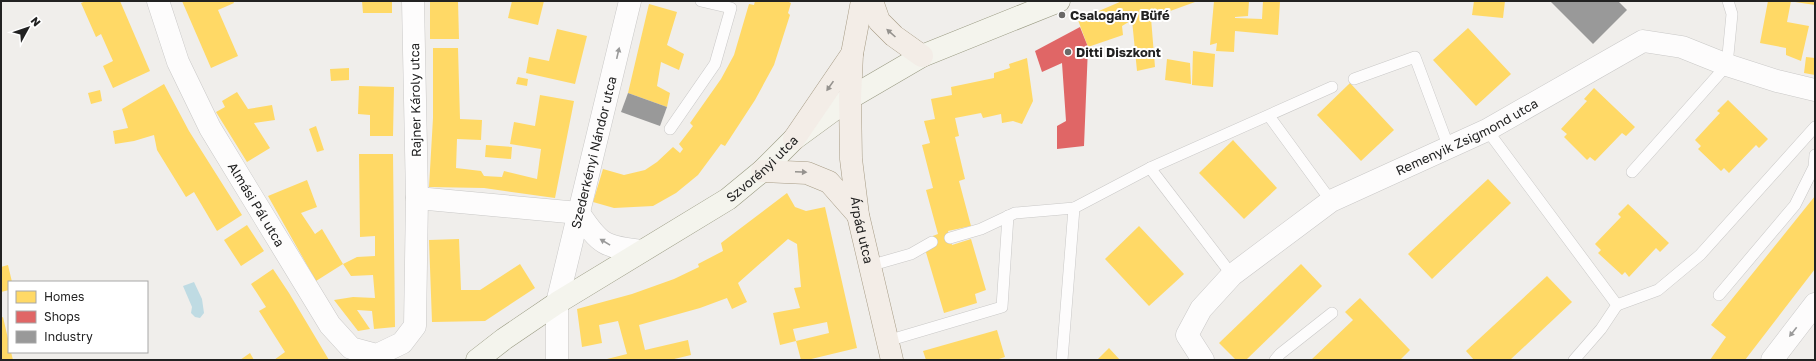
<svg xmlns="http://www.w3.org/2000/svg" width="1816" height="361" font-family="'Golos Text',sans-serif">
<rect width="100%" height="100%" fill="#f0eeeb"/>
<path fill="#bfdbe3" d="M194,282L202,299L204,313L200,318L195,317L191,313L192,307L183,286Z"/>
<g fill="#ffd966">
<path d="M86,1H120L150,71L113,88L103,66L113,61L101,34L96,37L81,3Z"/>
<path d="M182,1H233L234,3L218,10L238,56L211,68Z"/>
<path d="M362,1H392V13H363Z"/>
<path d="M430,1H458L459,39H430Z"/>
<path d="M512,1H544L538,25L508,18Z"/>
<path d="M755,1H787L791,3L788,13L790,15L774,65L755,100L725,146L721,144L698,175L676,193L653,206L614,208L593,202L603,169L624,175L645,170L657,162L673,147L680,153L683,149L679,144L693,126L690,123L721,79L734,55L749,4L754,5Z"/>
<path d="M1122,1H1194L1195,2L1151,18L1155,67L1137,71L1132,20L1122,26L1123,35L1088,47L1078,20Z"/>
<path d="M1214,1H1249L1248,16L1235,17V18L1262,19L1263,1H1280L1278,35L1235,31L1234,52L1216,51L1217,43L1210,45Z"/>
<path d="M1474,1H1505L1503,18L1472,15Z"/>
<path d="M1768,1H1791L1787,22L1809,26L1801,61L1786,55V48L1760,43Z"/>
<path d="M1795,1H1815V5L1795,2Z"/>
<path d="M649,4L677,12L667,45L684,54L679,70L661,62L657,86L670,93L667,107L628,93Z"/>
<path d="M1468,28L1511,74L1476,106L1433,60Z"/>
<path d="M557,29L587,36L575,84L526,73L529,57L549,61Z"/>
<path d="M433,48H458L460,119L482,120L481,140L457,139L456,168L481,171L484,176L502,177L504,171L537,179L541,149L510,144L514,122L535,126L540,95L574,101L555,198L484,188L429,187L433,118Z"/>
<path d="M1193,51L1215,54L1213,87L1192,85Z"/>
<path d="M1806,57L1815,58V75L1804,73Z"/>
<path d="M1027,58L1033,101L1022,124L1013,121L1002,123L1001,114L983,118L981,113L955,118L959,136L955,137L965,179L959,181L971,226L948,231L952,245L971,239L986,290L975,294L977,303L944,313L925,249L933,247L930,237L938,234L926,190L933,188L922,145L930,143L924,121L935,119L931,99L952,95L951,87L994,78V73L1010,68L1009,64Z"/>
<path d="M1167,59L1190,63L1191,84L1165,80Z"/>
<path d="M349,68V80L331,81L330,69Z"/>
<path d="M518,77L528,79L527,86L516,84Z"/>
<path d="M1350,83L1394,130L1361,161L1317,115Z"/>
<path d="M164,84L189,131L242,215L217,231L194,192L186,197L157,150L154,135L134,141L115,144L113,131L128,128L122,109Z"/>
<path d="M359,86L394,87L393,136H370V115L358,114Z"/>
<path d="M1594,88L1635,127L1626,136L1622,133L1595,161L1590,157L1587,160L1564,137L1567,134L1561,129L1587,101L1584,99Z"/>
<path d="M100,90L102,101L91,104L88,93Z"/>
<path d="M237,92L248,109L272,105L275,120L254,123L270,148L247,162L216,112L225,107L222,101Z"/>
<path d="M1728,100L1768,139L1759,148L1756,145L1729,173L1724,168L1721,171L1698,149L1701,146L1695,140L1720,113L1717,111Z"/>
<path d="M316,126L324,150L317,152L309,129Z"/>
<path d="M1233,140L1277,188L1244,219L1199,173Z"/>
<path d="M486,145L512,147L511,159L485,157Z"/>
<path d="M359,154H393L395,327L374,329L372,311L357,310L370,329L358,331L334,300L353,297L375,298L373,275L351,276L343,264L357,257L375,256V236L360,237Z"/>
<path d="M1488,179L1511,203L1432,279L1408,254Z"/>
<path d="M307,180L317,207L301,213L315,234L322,229L343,264L316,281L268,196Z"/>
<path d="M787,193L795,207L806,211L825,207L857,348L807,360H801L796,341L829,333L827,322L793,329L796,341L780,345L773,313L800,308L794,288L801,287L797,244L788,239L738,283L747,302L732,309L727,298L700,308L639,325L645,350L688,340L691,355L670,360H603L627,354L618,321L599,325L602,343L582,347L577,309L632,294L674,279L699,267L698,264L723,251L721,243Z"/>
<path d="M1815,196V269L1745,360H1710L1726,337L1711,325Z"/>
<path d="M1628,204L1669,243L1660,252L1656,248L1629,277L1625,272L1622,275L1598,253L1601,250L1595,244L1621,217L1618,214Z"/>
<path d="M247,225L264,251L241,266L224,240Z"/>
<path d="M1139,226L1184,274L1149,306L1105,259Z"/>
<path d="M459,239L461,290H480L520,264L535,288L485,321L432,322L429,240Z"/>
<path d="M1301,264L1322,286L1246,360H1236L1219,343Z"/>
<path d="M8,265L12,282H9V290L1,292V267Z"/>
<path d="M273,269L289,293L329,360H274L285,352L259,311L266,307L251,284Z"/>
<path d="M1547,276L1572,302L1510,360H1474L1466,351Z"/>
<path d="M1360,298L1410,350L1400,360H1311L1353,320L1345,312Z"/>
<path d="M3,317L9,343V352H11L13,360H1V318Z"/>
<path d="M997,330L1005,357L996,360H926L923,351Z"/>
<path d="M1109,348L1120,360H1097Z"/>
<path d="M250,353L254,360H240Z"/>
</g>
<path fill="#e06666" d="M1080,27L1088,47L1084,146L1057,149V126L1066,121L1062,63L1042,72L1035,51Z"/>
<g fill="#999">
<path d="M1550,1H1618L1627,10L1593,44Z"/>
<path d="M628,93L667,107L660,126L621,112Z"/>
</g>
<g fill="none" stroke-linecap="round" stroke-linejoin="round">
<defs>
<g id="lane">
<path d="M1354,79L1415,57L1449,148"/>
<path d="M1269,116L1331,201"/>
<path d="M670,129L715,64L731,8L701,1"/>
<path d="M1487,130L1617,305L1601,329L1574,360"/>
<path d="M1150,168L1232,275"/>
<path d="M1632,172L1727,65L1732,14L1728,1"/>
<path d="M950,238L981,229L1015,213L1074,208"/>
<path d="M869,266L911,254L932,242"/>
<path d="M1719,295L1795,205L1814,167L1815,155"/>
<path d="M1617,305L1658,290L1700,255L1815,127"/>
<path d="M887,341L1002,307L1008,216"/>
<path d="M1062,360L1074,208L1150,168L1332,87"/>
<path d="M1275,360L1280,354L1332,313"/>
</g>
<g id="street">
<path id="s1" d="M158,1L178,62L210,128L330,325L351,348L377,355L402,343L415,326L417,198L413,1"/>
<path d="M417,198L579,213"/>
<path d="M579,213C600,245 605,247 642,251"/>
<path id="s2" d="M557,360V303L630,1"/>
<path id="s3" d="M1203,360L1187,335L1201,309L1232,275L1331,201L1487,130L1643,41L1682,47L1727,65L1777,81L1815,90"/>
<path d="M1772,360L1815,304"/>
</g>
<g id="secondary">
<path id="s4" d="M477,360L504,339L557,303L728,199L762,171L794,139L850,98L922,56L1059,1"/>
</g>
<g id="primary">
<path id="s5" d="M862,1L852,54L850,98L851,159L858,215L892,360"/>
<path d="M872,1L879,21L894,36L922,56"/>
<path d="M794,139L852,54"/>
<path d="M762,171L807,173L829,182L858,215"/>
</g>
</defs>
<use href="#lane" stroke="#c9c8c7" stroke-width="12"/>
<use href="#street" stroke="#c9c8c7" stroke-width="23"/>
<use href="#secondary" stroke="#999a82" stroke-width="23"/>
<use href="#primary" stroke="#a79c86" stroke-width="23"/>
<use href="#lane" stroke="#fdfcfc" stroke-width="11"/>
<use href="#street" stroke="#fdfcfc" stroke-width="22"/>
<use href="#secondary" stroke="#f4f4ed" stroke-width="22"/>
<use href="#primary" stroke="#f3ede7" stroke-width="22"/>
</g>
<defs><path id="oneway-solid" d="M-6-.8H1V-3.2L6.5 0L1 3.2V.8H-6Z"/></defs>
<g fill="#95928e">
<use href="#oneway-solid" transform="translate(891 33) rotate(-138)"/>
<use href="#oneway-solid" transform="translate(830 86) rotate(125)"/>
<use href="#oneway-solid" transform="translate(801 172) rotate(3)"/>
</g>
<g fill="#9a9a9a">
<use href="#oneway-solid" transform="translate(618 53) rotate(-77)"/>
<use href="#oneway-solid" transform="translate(605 242) rotate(-149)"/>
<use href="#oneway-solid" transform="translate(1793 332) rotate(128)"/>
</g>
<g fill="#6a6968" stroke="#fff" stroke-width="1.5">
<circle cx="1062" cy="15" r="4"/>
<circle cx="1068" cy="52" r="4"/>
</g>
<g text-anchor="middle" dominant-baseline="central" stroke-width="4" stroke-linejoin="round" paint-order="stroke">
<g font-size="13" font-weight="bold" fill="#222" stroke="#fff" text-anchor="start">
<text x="1070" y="15">Csalogány Büfé</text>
<text x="1076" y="52">Ditti Diszkont</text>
</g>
<g font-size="13" fill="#222" stroke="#fff">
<text transform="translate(415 100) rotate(-91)">Rajner Károly utca</text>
<text stroke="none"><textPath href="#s3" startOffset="379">Remenyik Zsigmond utca</textPath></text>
<text stroke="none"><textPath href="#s2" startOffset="212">Szederkényi Nándor utca</textPath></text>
<text stroke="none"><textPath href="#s4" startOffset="344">Szvorényi utca</textPath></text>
<text stroke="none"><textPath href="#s1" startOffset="227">Almási Pál utca</textPath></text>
<text stroke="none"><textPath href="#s5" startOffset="231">Árpád utca</textPath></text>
</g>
</g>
<rect width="1816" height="361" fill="none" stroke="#222222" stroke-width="4"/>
<rect x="8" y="281" width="140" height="72" fill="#ffffff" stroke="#a7a7a7"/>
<rect x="16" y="291" width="20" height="12" fill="#ffd966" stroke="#a7a7a7"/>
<text x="44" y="301" font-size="12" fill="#222222">Homes</text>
<rect x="16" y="311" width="20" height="12" fill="#e06666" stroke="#a7a7a7"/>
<text x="44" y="321" font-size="12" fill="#222222">Shops</text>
<rect x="16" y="331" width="20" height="12" fill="#999999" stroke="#a7a7a7"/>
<text x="44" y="341" font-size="12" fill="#222222">Industry</text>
<g transform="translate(28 28) rotate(50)" stroke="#ffffff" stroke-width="3" paint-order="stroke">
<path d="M0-3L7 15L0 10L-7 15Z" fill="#222222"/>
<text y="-6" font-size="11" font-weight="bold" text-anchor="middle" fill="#222222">N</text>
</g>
</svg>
